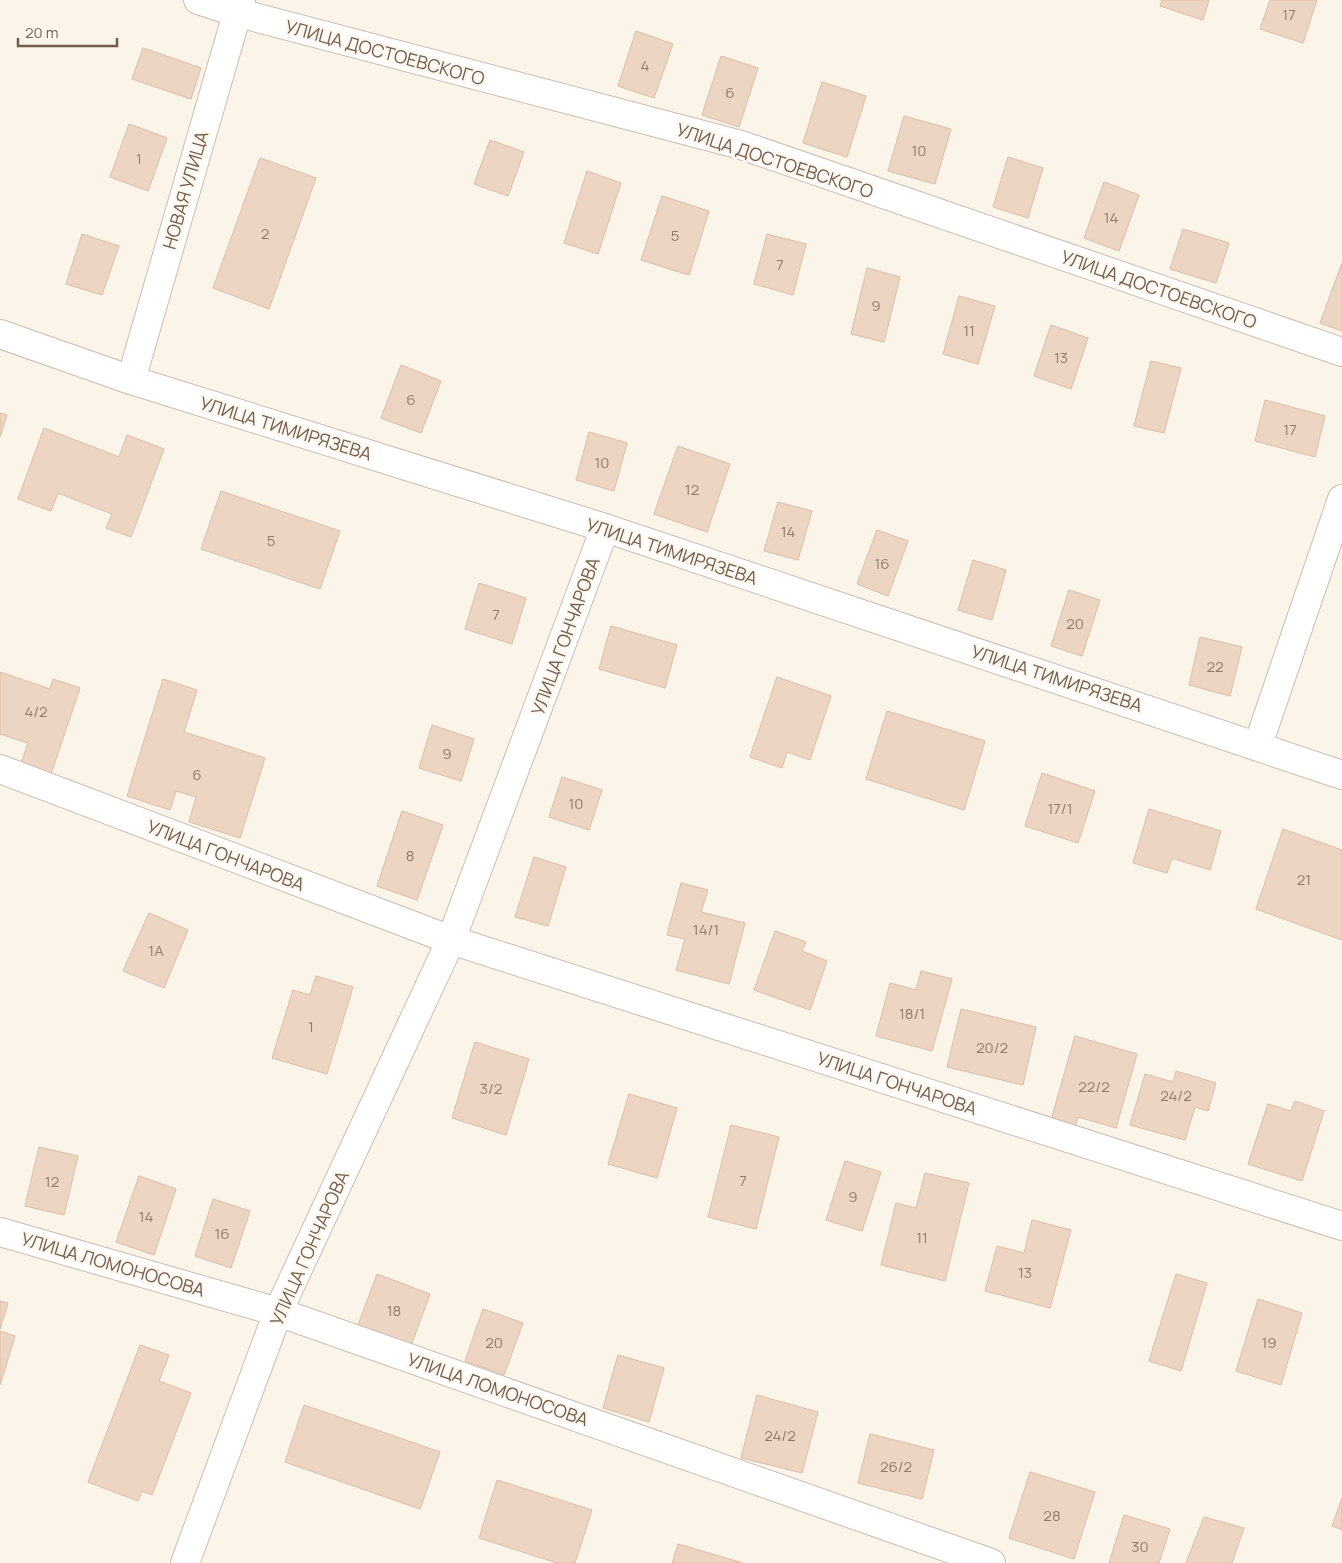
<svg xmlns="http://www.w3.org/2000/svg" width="1342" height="1563" font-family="Manrope,sans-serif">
<rect width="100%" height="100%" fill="#faf4e9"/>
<g fill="#edd5c3" stroke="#debda5">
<path d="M1162,0H1209L1203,20L1160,6Z"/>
<path d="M1270,0H1317L1303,43L1260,29Z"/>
<path d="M636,31L673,44L654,98L618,86Z"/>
<path d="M143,48L201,68L191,99L132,79Z"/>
<path d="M721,56L758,68L739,127L702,115Z"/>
<path d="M822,82L866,96L847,157L803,143Z"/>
<path d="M904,116L951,129L935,184L888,171Z"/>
<path d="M129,124L167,138L148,191L110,177Z"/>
<path d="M490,140L524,152L508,196L474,184Z"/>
<path d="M1008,157L1043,168L1028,218L993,207Z"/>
<path d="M260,158L316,178L269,309L213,288Z"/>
<path d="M587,171L621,183L598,254L564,243Z"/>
<path d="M1104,182L1139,195L1119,251L1084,238Z"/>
<path d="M662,196L709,211L689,275L641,260Z"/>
<path d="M1183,229L1229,243L1216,283L1170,269Z"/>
<path d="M82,234L119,246L102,295L66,284Z"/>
<path d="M767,234L806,244L793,295L754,284Z"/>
<path d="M1342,263V331L1320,323Z"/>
<path d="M867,268L900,277L884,342L851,334Z"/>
<path d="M959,296L995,306L978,364L943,354Z"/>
<path d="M1051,325L1088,338L1071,389L1034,376Z"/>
<path d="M1151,361L1181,368L1164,433L1134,426Z"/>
<path d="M401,365L441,381L421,433L381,418Z"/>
<path d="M1265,400L1325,416L1315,457L1255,441Z"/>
<path d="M0,413L7,415L0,437Z"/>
<path d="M44,428L119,457L127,435L164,449L131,537L106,528L112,514L58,493L51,511L18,499Z"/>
<path d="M589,432L627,443L614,491L576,480Z"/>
<path d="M678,446L730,464L707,532L654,514Z"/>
<path d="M221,491L340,531L320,589L201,549Z"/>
<path d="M778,502L812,511L798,560L764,551Z"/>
<path d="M877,530L908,541L888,596L857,584Z"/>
<path d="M973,560L1006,570L992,620L958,610Z"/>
<path d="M479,583L526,598L512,644L465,629Z"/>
<path d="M1069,590L1100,600L1082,656L1051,646Z"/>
<path d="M611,626L677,645L665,688L599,669Z"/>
<path d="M1200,637L1242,647L1230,696L1189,685Z"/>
<path d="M0,672L50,689L53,679L80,688L51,774L21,764L28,743L0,734Z"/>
<path d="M777,677L831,696L810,760L787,752L782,768L750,757Z"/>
<path d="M163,679L197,690L184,732L265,758L240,838L189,822L196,797L176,791L170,810L127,796Z"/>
<path d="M887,711L985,741L964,810L866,779Z"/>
<path d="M432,725L474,739L461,781L419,768Z"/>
<path d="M1042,773L1095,791L1078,843L1025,826Z"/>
<path d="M562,777L602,790L589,830L549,817Z"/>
<path d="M1149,809L1221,831L1210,870L1172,858L1167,873L1133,863Z"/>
<path d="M402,811L443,825L417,900L377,886Z"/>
<path d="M1283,829L1342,850V940L1256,909Z"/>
<path d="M534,857L566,867L548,926L515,917Z"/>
<path d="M681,883L708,890L701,912L745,923L729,984L676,970L685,939L667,935Z"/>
<path d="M149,913L188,930L164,988L123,971Z"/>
<path d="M775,931L806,942L802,951L827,961L810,1010L754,990Z"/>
<path d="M921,971L952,979L932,1051L876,1036L890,983L916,990Z"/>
<path d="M316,976L353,987L327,1074L272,1058L293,990L310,995Z"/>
<path d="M961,1009L1036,1027L1023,1085L947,1067Z"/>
<path d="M1075,1036L1137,1054L1116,1128L1078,1117L1075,1127L1051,1120Z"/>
<path d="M475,1042L529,1059L506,1135L452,1118Z"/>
<path d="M1176,1071L1216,1083L1208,1111L1195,1107L1185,1140L1130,1125L1145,1074L1173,1082Z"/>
<path d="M629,1094L677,1108L657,1178L608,1164Z"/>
<path d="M1295,1101L1324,1111L1302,1181L1248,1164L1268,1104L1291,1111Z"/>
<path d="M731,1125L779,1137L756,1229L708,1217Z"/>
<path d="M39,1147L78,1156L64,1215L25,1206Z"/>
<path d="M845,1161L881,1172L862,1231L826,1220Z"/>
<path d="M925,1173L969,1183L945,1281L881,1265L896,1203L916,1208Z"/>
<path d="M139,1176L176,1189L154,1255L116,1242Z"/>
<path d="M213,1199L250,1211L231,1268L195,1256Z"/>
<path d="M1032,1220L1071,1230L1050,1308L985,1291L997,1246L1024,1253Z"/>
<path d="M377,1274L430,1294L411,1346L358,1325Z"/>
<path d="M1176,1274L1207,1283L1181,1371L1149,1361Z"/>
<path d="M1258,1299L1302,1313L1281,1385L1236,1371Z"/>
<path d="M0,1301L8,1303L0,1329Z"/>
<path d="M483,1309L523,1323L504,1375L465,1361Z"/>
<path d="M0,1331L15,1336L0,1385Z"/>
<path d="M140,1345L169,1355L159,1381L191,1393L152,1495L142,1491L138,1501L88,1482Z"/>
<path d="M618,1355L664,1368L649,1422L603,1408Z"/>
<path d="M757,1395L818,1412L802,1473L741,1458Z"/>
<path d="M304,1405L440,1452L420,1509L285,1462Z"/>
<path d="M870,1434L934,1450L922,1499L858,1483Z"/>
<path d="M1030,1472L1095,1492L1074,1559L1009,1538Z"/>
<path d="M497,1480L592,1510L575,1563H557L479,1538Z"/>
<path d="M1342,1498V1530L1332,1526Z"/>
<path d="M1124,1515L1170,1529L1159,1563H1109Z"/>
<path d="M1204,1517L1244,1528L1232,1563H1186Z"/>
<path d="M678,1544L743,1563H672Z"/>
</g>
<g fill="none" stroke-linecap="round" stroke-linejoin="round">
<defs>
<g id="minor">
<path d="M198,0L235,12L741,145L1342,352"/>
<path d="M0,334L131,380L605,528L1342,775"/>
<path d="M131,380L241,0"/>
<path d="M1258,745L1342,499"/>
<path d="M0,769L451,940L1342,1226"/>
<path d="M0,1232L278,1312L991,1563"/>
<path d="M185,1563L278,1312L451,940L605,528"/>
</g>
</defs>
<use href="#minor" stroke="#ccbdb0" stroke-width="30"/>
<use href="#minor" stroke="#fff" stroke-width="28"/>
</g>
<g text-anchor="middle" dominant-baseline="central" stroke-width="5" stroke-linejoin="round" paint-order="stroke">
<g font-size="15" fill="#917b6c">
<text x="1289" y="14">17</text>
<text x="645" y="65">4</text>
<text x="730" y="92">6</text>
<text x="919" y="150">10</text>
<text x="139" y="158">1</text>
<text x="1111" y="217">14</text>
<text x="265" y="233">2</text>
<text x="675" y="235">5</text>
<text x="780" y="264">7</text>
<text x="876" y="305">9</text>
<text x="969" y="330">11</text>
<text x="1061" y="357">13</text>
<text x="411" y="399">6</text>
<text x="1290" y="429">17</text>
<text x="602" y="462">10</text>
<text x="692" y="489">12</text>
<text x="788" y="531">14</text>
<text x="271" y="540">5</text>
<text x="882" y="563">16</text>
<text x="496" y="614">7</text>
<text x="1075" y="623">20</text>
<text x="1215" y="666">22</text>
<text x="36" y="711">4/2</text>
<text x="447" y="753">9</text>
<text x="197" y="774">6</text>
<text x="576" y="803">10</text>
<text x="1060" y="808">17/1</text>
<text x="410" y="855">8</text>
<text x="1304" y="879">21</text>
<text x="706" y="929">14/1</text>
<text x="156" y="950">1А</text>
<text x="912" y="1013">18/1</text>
<text x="311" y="1026">1</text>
<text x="992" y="1047">20/2</text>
<text x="1094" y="1086">22/2</text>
<text x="491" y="1088">3/2</text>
<text x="1176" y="1095">24/2</text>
<text x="743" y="1180">7</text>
<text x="52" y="1181">12</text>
<text x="853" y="1196">9</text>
<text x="146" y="1216">14</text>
<text x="222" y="1233">16</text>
<text x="922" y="1237">11</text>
<text x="1025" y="1272">13</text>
<text x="394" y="1310">18</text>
<text x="494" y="1342">20</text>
<text x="1269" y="1342">19</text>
<text x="780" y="1435">24/2</text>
<text x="896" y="1466">26/2</text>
<text x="1052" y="1515">28</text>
<text x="1140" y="1546">30</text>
</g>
<g font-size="18" fill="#725d4f" stroke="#fdf8ef">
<text transform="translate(385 52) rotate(15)">УЛИЦА ДОСТОЕВСКОГО</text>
<text transform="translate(775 160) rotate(18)">УЛИЦА ДОСТОЕВСКОГО</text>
<text transform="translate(185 190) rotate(-74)">НОВАЯ УЛИЦА</text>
<text transform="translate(1159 289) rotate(19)">УЛИЦА ДОСТОЕВСКОГО</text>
<text transform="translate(286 428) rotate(17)">УЛИЦА ТИМИРЯЗЕВА</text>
<text transform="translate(672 551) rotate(18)">УЛИЦА ТИМИРЯЗЕВА</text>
<text transform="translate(565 636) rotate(-70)">УЛИЦА ГОНЧАРОВА</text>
<text transform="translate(1057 678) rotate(18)">УЛИЦА ТИМИРЯЗЕВА</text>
<text transform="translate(226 855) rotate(21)">УЛИЦА ГОНЧАРОВА</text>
<text transform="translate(897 1083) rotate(18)">УЛИЦА ГОНЧАРОВА</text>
<text transform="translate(309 1248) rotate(-66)">УЛИЦА ГОНЧАРОВА</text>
<text transform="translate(113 1264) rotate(16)">УЛИЦА ЛОМОНОСОВА</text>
<text transform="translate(498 1389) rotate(19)">УЛИЦА ЛОМОНОСОВА</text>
</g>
</g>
<path d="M18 38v8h99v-8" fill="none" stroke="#725d4f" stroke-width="2.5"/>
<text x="25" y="38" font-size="15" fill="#725d4f" stroke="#fdf8ef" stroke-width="4" paint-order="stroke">20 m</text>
</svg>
